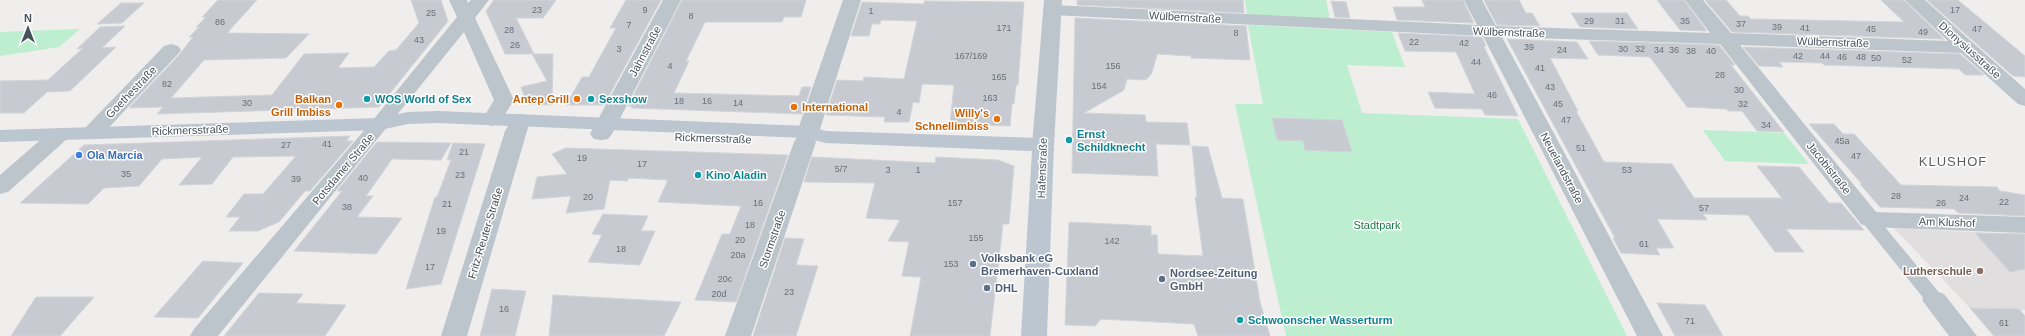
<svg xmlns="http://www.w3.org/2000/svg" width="2025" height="336" font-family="Helvetica,sans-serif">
<rect width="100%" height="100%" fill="#f0eded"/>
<path fill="#e1dedf" d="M1894,228L2025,235V310L1970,308Z"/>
<g fill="#bceecf">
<path d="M1245,0H1326L1330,20L1247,14Z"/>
<path d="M1248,25L1392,32L1405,67L1347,65L1362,113L1518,119L1627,336H1286L1235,104H1263Z"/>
<path d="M80,29L59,47L0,56V32Z"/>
<path d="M1703,130L1784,133L1809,164L1725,161Z"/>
</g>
<g fill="#c7cad0" stroke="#d1d4d9">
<path d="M218,0H257L227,33L309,34L286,58L204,60L171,98L272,95L304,54L349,53L338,68L374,67L389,51L396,50L419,23L411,0H441L448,21L379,107L157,114L163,107L129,108L179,55L193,37H189L199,27H196L206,17H202Z"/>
<path d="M494,0H556L543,18H516L534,54H505L486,11Z"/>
<path d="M626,0H661L604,105H566L582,77H589L616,28H610Z"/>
<path d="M682,0H806L801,17H784L782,22H705L686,61H689L674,93L799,96L802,87H811L802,114L631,108L632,106H628Z"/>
<path d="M1077,0H1243L1244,13L1077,5Z"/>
<path d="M1422,0H1463L1474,23L1397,20L1393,7H1425Z"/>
<path d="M1484,0H1519L1526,13H1532L1540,26L1497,25Z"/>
<path d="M1657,0H1684L1707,31L1680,30Z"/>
<path d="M1705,0H1726L1740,16H1748L1751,19L1904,22L1881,0H1904L1944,39L1732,32Z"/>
<path d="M1927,0H1958L2025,56V77L2013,76Z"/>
<path d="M924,1L1024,2L1018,85H1016L1014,104H1012L1010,126L950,124L954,85L922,84L919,103L913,102L909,122H884L885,117L826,115L837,80L863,81L864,77L904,79L917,21L881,20L880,24H872L869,36H851L862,2L924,4Z"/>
<path d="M1331,1L1346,2L1350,18L1335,17Z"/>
<path d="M121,3H144L122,23L97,24Z"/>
<path d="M1571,13H1627L1638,29L1580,27Z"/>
<path d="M1075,18L1246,26L1250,60L1191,58V56L1157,54L1152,73L1146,80L1127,79L1124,90L1084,113L1145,115L1146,122L1187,123L1190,145L1156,144L1158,176L1072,173Z"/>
<path d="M125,26L102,48L116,47L70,91L47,92L24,113H0V81L48,80L83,48L77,49L100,27Z"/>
<path d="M1398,33L1482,37L1486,46L1484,47L1518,116L1485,115L1482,109L1435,108L1428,92L1475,94L1456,52L1405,51Z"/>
<path d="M1507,39L1577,42L1588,59L1550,58L1578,111H1576L1604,162L1672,164L1694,198H1782L1757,166L1799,167L1829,203H1841L1864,230L1786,229L1804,252H1775L1748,215L1703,214L1707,220L1657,219L1674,248H1656L1660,255L1621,253L1613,238H1615Z"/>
<path d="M1589,41L1719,45L1735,65H1731L1784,132L1757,131L1742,111H1728L1727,109L1687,107L1650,57L1598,55Z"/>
<path d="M1743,47L1960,54L1984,75H1965L1959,69L1824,65L1822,63L1779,62L1783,67L1759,66Z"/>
<path d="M532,54H553L552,105L527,104L521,87L547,81Z"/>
<path d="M1272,118L1342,120L1352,152L1305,150L1303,141L1277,140Z"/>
<path d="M1809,124H1834L1843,134H1854L1901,185L1997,187L2000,191L2025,195V216L1958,213L1954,209L1880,207L1860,184H1862Z"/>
<path d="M350,136L346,141H353L310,191H305L279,222L258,231H229L240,217H226L244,194H263L296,156L233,157L212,184L179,185L202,157L162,159L139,186L104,188L88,204L20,203L84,145Z"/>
<path d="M377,142L451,143L441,160L392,159L366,196H373L357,217L402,218L376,254L294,251L342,191H337Z"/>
<path d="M453,143L485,144L441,284L406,289L435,197H437L451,160H447Z"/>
<path d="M1192,146L1208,147L1222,198L1243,199L1260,302L1270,336H1198L1194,324L1101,319L1095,326L1065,325L1069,222L1151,226V235H1157L1158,254L1203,256L1195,197H1197Z"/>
<path d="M566,148L788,155L736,302L695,300L722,234H730L741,206L658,202L668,180L629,178L627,181L610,180L604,209L566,213L571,196L532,199L537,177L567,174L552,154Z"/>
<path d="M812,157L935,163L936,157L998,160L1014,166L1009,224H1003L990,336H910L921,277L902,276L909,242L888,241L900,220L866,218L875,183L804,182Z"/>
<path d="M603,214L648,216L641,231H655L640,265L588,262L602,235L592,234Z"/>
<path d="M1975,233L2025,234V269L2010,272Z"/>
<path d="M785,238L804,239L796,265L818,266L796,336H753Z"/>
<path d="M203,261L243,263L198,318L154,317Z"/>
<path d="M492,289L526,291L515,336H480Z"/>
<path d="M259,293L303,294L296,303L346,305L325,336H224Z"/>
<path d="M553,295L681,302L664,336H549Z"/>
<path d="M36,297H94L60,336H11Z"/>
<path d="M1657,303L1705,305L1723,336H1675Z"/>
<path d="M1970,308L2019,309L2025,316V336H1994Z"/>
</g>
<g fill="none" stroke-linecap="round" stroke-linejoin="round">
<path fill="#bcc5cc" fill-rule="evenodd" d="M1869,213L1875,215L1941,295L1944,300L1941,305L1935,307L1929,305L1863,223L1861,219L1863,215Z"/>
<g fill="#bcc5cc" fill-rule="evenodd">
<path d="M449,0H467L468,3L471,0H489L475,18L514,100L499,124L492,126L485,124L482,120L494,100L464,32L218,336H190L194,329L373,120L457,17Z"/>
<path d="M663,0H681L612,134L608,139L601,140L594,139L590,134Z"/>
<path d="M843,0H861L819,132L815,137H812L816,142L751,336H725L794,142L797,137H801L797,132Z"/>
<path d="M1464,0H1482L1496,26L1710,33L1685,0H1703L1731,33L1948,41L1905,0H1925L2025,89V106L2018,104L1961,53L1740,45L1876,212L2025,217V233L1869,227L1861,224L1720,44L1502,37L1663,336H1637L1483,36L1052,15L1046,14L1043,10L1046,6L1052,5L1477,25Z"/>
<path d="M171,44L178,46L181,50L178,54L99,138L92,139L85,138L81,133L85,128L164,46Z"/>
<path d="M521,114L528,116L531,120L527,131L467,336H441L505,131L514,116Z"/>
<path d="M60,128L67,129L71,134L67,139L8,192L0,194V175L53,129Z"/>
<path d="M1935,291L1944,294L1977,336H1949L1922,300L1926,294Z"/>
</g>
<path fill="#bcc5cc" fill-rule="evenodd" d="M1044,0H1062L1054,145L1051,150L1043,152L1035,150L1032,145Z"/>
<path fill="#bbc6d1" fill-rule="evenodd" d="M438,111L808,126L826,131L1043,138L1051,140L1054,145L1047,336H1021L1032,151L825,143L807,138L438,123L408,124L380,130L0,142V130L379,118L408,112Z"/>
</g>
<g fill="#0f9aa8" stroke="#fff" stroke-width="1.5">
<circle cx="367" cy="99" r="4"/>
<circle cx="591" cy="99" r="4"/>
<circle cx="1069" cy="140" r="4"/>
<circle cx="698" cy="175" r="4"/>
<circle cx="1240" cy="320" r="4"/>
</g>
<g fill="#e8710a" stroke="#fff" stroke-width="1.5">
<circle cx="577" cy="99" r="4"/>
<circle cx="339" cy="105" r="4"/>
<circle cx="794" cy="107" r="4"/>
<circle cx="997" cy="119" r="4"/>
</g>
<circle fill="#3f7fe0" stroke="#fff" stroke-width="1.5" cx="79" cy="155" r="4"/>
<g fill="#5c6f8a" stroke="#fff" stroke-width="1.5">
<circle cx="973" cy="264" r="4"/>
<circle cx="1162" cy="279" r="4"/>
<circle cx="987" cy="288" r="4"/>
</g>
<circle fill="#8d6e63" stroke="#fff" stroke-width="1.5" cx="1980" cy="271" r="4"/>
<g text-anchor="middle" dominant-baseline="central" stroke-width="3" stroke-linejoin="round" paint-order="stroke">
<g font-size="9" fill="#666f78">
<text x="537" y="10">23</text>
<text x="645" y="10">9</text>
<text x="1955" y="10">17</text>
<text x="871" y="11">1</text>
<text x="431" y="13">25</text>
<text x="691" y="16">8</text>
<text x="1589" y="21">29</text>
<text x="1620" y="21">31</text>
<text x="1685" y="21">35</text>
<text x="220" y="22">86</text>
<text x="1741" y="24">37</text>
<text x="629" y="25">7</text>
<text x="1777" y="27">39</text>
<text x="1004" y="28">171</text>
<text x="1805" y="28">41</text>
<text x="1871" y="29">45</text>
<text x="1977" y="29">47</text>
<text x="509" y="30">28</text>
<text x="1923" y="32">49</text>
<text x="1236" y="33">8</text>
<text x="419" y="40">43</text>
<text x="1414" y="42">22</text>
<text x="1464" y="43">42</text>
<text x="515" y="45">26</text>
<text x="1529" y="47">39</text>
<text x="619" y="49">3</text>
<text x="1623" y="49">30</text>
<text x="1640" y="49">32</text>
<text x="1562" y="50">24</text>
<text x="1659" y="50">34</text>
<text x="1674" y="50">36</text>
<text x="1691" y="51">38</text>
<text x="1711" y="51">40</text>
<text x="971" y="56">167/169</text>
<text x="1798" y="56">42</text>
<text x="1825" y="56">44</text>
<text x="1842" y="57">46</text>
<text x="1861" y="57">48</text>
<text x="1876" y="58">50</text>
<text x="1907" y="60">52</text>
<text x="1476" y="62">44</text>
<text x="670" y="66">4</text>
<text x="1113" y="66">156</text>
<text x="1540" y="68">41</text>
<text x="1720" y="75">28</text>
<text x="999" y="77">165</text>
<text x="167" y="84">82</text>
<text x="1099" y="86">154</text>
<text x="1550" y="87">43</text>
<text x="1739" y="90">30</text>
<text x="1492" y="95">46</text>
<text x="990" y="98">163</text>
<text x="679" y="101">18</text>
<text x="707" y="101">16</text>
<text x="247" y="103">30</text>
<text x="738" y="103">14</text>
<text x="1558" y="104">45</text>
<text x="1743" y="104">32</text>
<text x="899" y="112">4</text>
<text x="1566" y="120">47</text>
<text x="1766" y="125">34</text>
<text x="1842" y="141">45a</text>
<text x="327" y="144">41</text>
<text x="286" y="145">27</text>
<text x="1581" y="148">51</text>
<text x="464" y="152">21</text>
<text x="1856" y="156">47</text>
<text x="582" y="158">19</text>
<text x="642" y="164">17</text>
<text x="841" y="169">5/7</text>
<text x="888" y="170">3</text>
<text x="918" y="170">1</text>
<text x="1627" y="170">53</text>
<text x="126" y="174">35</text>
<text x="460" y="175">23</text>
<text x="363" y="178">40</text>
<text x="296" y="179">39</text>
<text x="1896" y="196">28</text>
<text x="588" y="197">20</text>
<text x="1964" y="198">24</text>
<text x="2004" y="202">22</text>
<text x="758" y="203">16</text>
<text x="955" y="203">157</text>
<text x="1941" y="203">26</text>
<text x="447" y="204">21</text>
<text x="347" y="207">38</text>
<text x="1704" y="208">57</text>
<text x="750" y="225">18</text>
<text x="441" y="231">19</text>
<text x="976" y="238">155</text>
<text x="740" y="240">20</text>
<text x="1112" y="241">142</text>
<text x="1644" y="244">61</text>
<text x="621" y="249">18</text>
<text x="738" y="255">20a</text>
<text x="951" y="264">153</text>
<text x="430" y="267">17</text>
<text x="725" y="279">20c</text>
<text x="789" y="292">23</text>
<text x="719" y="294">20d</text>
<text x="504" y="309">16</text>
<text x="1690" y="321">71</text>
<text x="2004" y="323">61</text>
</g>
<g font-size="11" fill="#46515a" stroke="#fff">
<text transform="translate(1185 17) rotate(3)">Wülbernstraße</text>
<text transform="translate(1509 32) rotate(2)">Wülbernstraße</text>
<text transform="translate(1833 42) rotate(2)">Wülbernstraße</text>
<text transform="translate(1970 50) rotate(42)">Dionysiusstraße</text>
<text transform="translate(645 51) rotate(-62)">Jahnstraße</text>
<text transform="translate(131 92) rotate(-46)">Goethestraße</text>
<text transform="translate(190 130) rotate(-2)">Rickmersstraße</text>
<text transform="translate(713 138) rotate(2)">Rickmersstraße</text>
<text transform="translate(1042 168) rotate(-88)">Hafenstraße</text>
<text transform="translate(1562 168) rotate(62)">Neuelandstraße</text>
<text transform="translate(1829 168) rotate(51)">Jacobistraße</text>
<text transform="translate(343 169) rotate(-50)">Potsdamer Straße</text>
<text transform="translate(1947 222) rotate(2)">Am Klushof</text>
<text transform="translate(485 233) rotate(-73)">Fritz-Reuter-Straße</text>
<text transform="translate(772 239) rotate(-71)">Stormstraße</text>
</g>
<g font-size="11" font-weight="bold" fill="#c56008" stroke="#fff" text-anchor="end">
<text x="331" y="99">Balkan<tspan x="331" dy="13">Grill Imbiss</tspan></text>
<text x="569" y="99">Antep Grill</text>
<text x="802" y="107" text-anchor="start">International</text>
<text x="989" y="113">Willy's<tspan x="989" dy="13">Schnellimbiss</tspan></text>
</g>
<g font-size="11" font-weight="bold" fill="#0d838f" stroke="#fff" text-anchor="start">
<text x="375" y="99">WOS World of Sex</text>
<text x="599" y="99">Sexshow</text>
<text x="1077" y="134">Ernst<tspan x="1077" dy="13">Schildknecht</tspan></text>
<text x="706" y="175">Kino Aladin</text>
<text x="1248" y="320">Schwoonscher Wasserturm</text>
</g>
<g font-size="11" font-weight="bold" fill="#366cbe" stroke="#fff" text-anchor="start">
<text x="87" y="155">Ola Marcia</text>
</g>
<g font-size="11" fill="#187a49" stroke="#fff">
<text x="1377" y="225">Stadtpark</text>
</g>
<g font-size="11" font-weight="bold" fill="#4e5e75" stroke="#fff" text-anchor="start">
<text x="981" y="258">Volksbank eG<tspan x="981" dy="13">Bremerhaven-Cuxland</tspan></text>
<text x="1170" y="273">Nordsee-Zeitung<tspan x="1170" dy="13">GmbH</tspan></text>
<text x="995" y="288">DHL</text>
</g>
<g font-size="11" font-weight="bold" fill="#785e54" stroke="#fff" text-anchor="end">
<text x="1972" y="271">Lutherschule</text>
</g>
<g font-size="13" letter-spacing="1" fill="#5a5e62" stroke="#fff">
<text x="1953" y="161">KLUSHOF</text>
</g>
</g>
<g transform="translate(28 28)" stroke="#ffffff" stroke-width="3" paint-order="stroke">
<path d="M0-3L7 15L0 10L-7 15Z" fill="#46515a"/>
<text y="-6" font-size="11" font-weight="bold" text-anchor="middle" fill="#46515a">N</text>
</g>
</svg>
